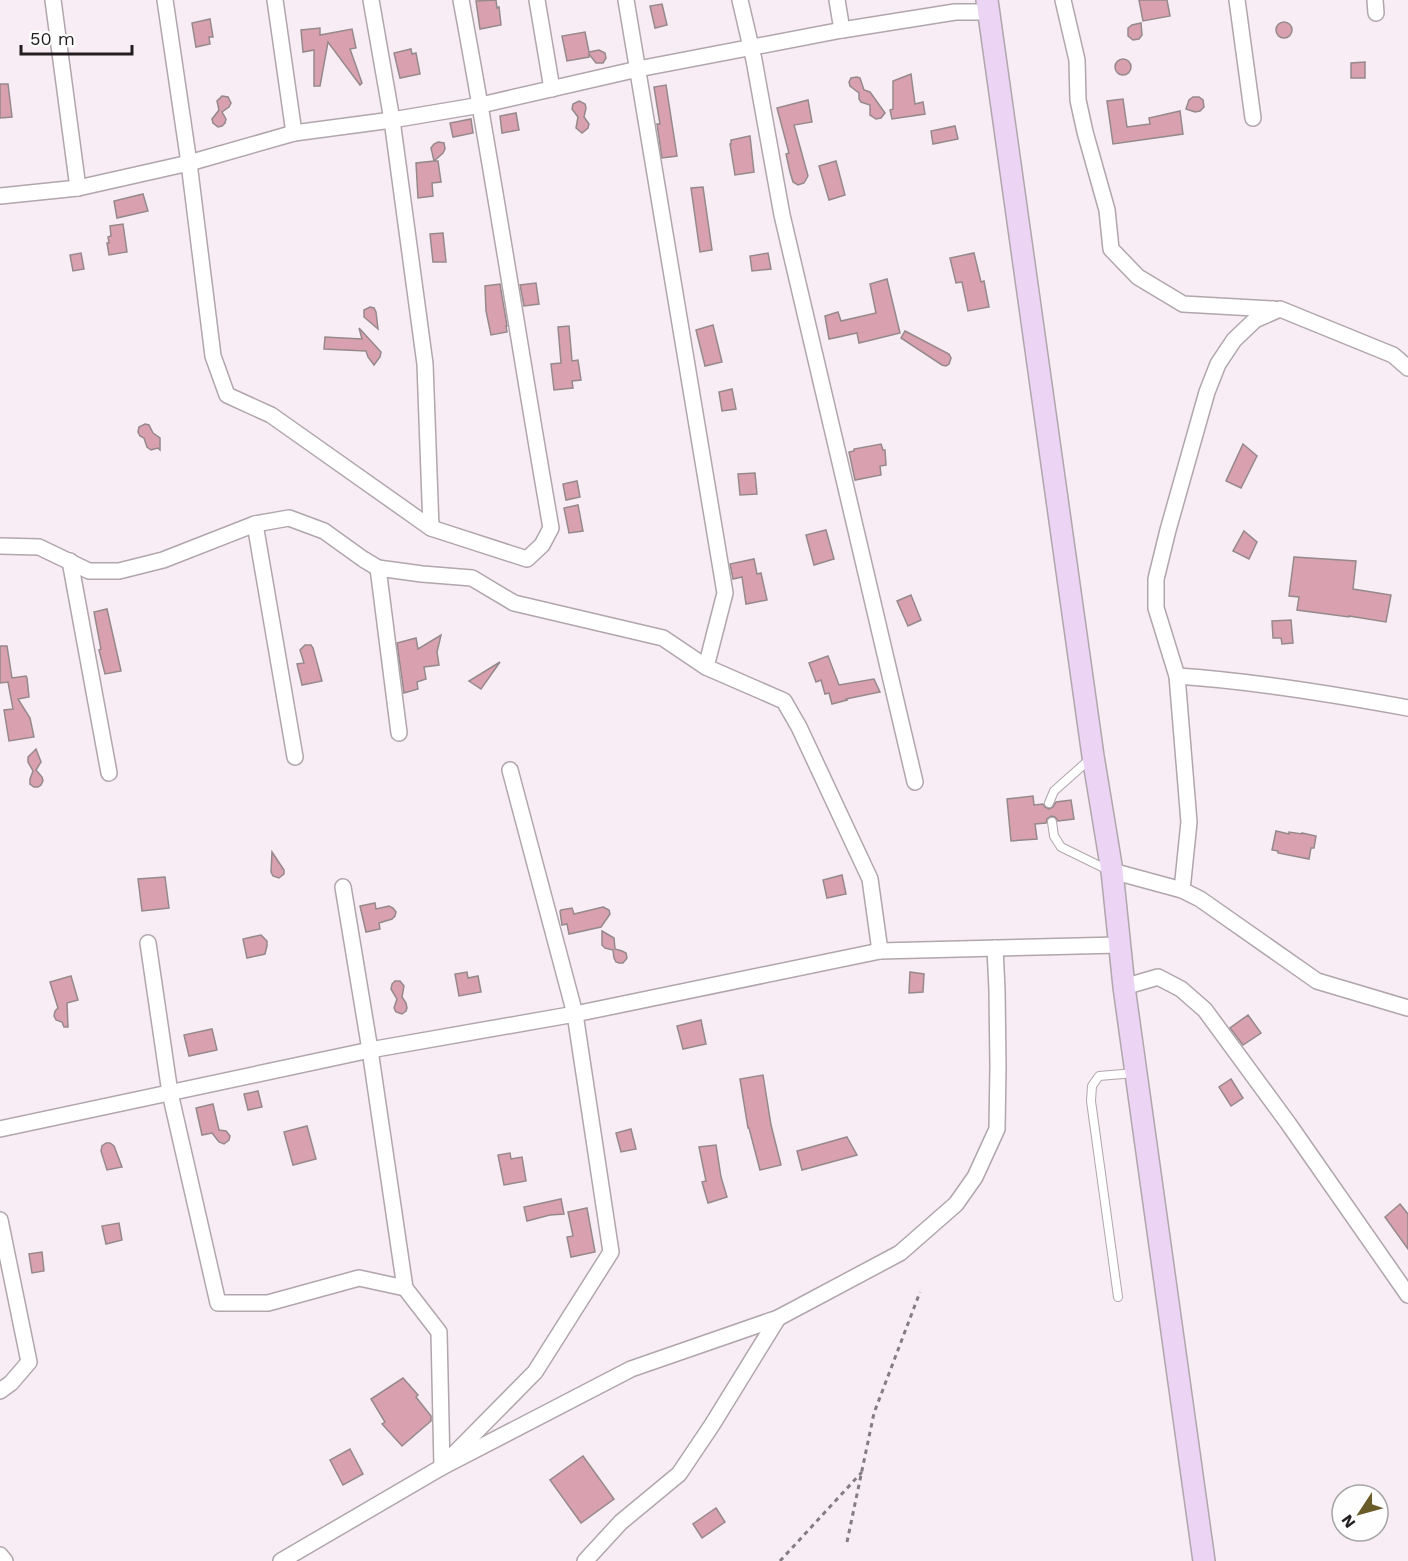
<svg xmlns="http://www.w3.org/2000/svg" width="1408" height="1561" font-family="'Work Sans',sans-serif">
<rect width="100%" height="100%" fill="#f8edf4"/>
<g fill="#d9a1af" stroke="#95898c" stroke-width="1.5">
<path d="M496,0L497,8L499,7L501,25L480,29L476,1Z"/>
<path d="M1139,0H1167L1170,16L1143,21Z"/>
<path d="M662,4L667,25L655,28L650,6Z"/>
<path d="M210,19L213,37H209L210,44L196,47L192,23Z"/>
<circle cx="1284" cy="30" r="8"/>
<path d="M1141,23L1142,35L1139,39L1133,40L1128,36V28L1132,25Z"/>
<path d="M320,28V35L352,29L356,48L350,49L362,83L360,85L328,42L320,86H314V50L303,52L301,30Z"/>
<path d="M585,32L589,52L599,50L605,53L606,58L603,63H596L589,54V57L567,61L562,36Z"/>
<path d="M411,49L412,54L416,53L420,74L400,78L394,53Z"/>
<circle cx="1123" cy="67" r="8"/>
<path d="M1365,62V78H1351V63Z"/>
<path d="M911,74L915,104L923,102L925,114L892,119L890,110L893,109V81Z"/>
<path d="M857,77L860,78L864,90L870,92L885,113L881,118L876,119L870,115V105L861,102L859,99V93L850,86L849,82L851,78Z"/>
<path d="M0,84H8L12,117L0,118Z"/>
<path d="M666,85L677,156L662,158L657,124H660L654,87Z"/>
<path d="M222,96L228,97L231,103L229,107L222,112L226,119L225,123L222,126L218,127L213,123L212,119L219,110L217,101Z"/>
<path d="M1193,97H1199L1203,100L1204,107L1200,111L1195,112L1186,109L1189,100Z"/>
<path d="M1123,99L1127,127L1150,124L1149,118L1180,111L1183,134L1113,144L1107,101Z"/>
<path d="M808,100L812,122L794,125L808,176L804,183L798,185L793,182L790,172L786,154L789,153L777,108Z"/>
<path d="M579,101L585,104L586,108L584,117L589,124L588,128L582,133L576,128L578,117L572,109L573,104Z"/>
<path d="M516,113L519,130L502,133L500,116Z"/>
<path d="M471,119L473,133L453,137L450,123Z"/>
<path d="M955,126L958,139L933,144L931,131Z"/>
<path d="M750,136L754,172L735,175L730,144H731V140Z"/>
<path d="M438,142L444,143L445,149L443,153L434,161H438L441,182L432,183L433,196L418,198L416,163L434,161L431,148L434,144Z"/>
<path d="M836,161L845,195L829,200L819,166Z"/>
<path d="M703,187L712,250L700,252L691,188Z"/>
<path d="M143,194L148,211L117,218L114,201Z"/>
<path d="M123,224L127,252L109,255L107,243H109L108,237L111,236L110,226Z"/>
<path d="M443,233L446,262H433L430,234Z"/>
<path d="M81,253L84,269L73,271L70,255Z"/>
<path d="M768,253L771,269L752,271L750,256Z"/>
<path d="M974,253L981,282L984,281L989,307L968,311L962,282L956,283L950,258Z"/>
<path d="M887,279L900,333L859,343L857,333L829,339L825,316L838,312L841,321L876,313L870,284Z"/>
<path d="M536,283L539,304L524,306L520,285Z"/>
<path d="M500,284L507,326H506L507,332L491,335L486,311L485,286Z"/>
<path d="M370,307L374,308L376,312L378,329L364,317V310Z"/>
<path d="M713,325L722,362L705,366L696,330Z"/>
<path d="M569,326L572,361L578,360L581,380L572,381L573,388L554,390L551,364L561,363L558,327Z"/>
<path d="M359,328L381,352L380,357L374,365L368,357L366,351L324,349L325,337L362,339Z"/>
<path d="M905,331L949,354L951,358L949,364L946,366L942,365L901,338Z"/>
<path d="M732,389L736,409L722,411L719,392Z"/>
<path d="M145,424L149,425L153,433L160,438V450L158,448L151,450L147,447L144,438L140,436L138,432L139,427Z"/>
<path d="M881,444L883,450H885L886,465L880,466L881,475L855,480L849,452L854,451V449Z"/>
<path d="M1243,444L1257,456L1241,488L1226,481Z"/>
<path d="M755,473L757,494L740,495L738,474Z"/>
<path d="M577,481L580,497L566,500L563,484Z"/>
<path d="M578,505L583,531L569,533L564,508Z"/>
<path d="M826,530L834,559L814,565L806,535Z"/>
<path d="M1244,531L1257,542L1249,559L1233,551Z"/>
<path d="M1294,557L1356,561L1353,589L1391,595L1386,622L1349,616V617L1297,610L1299,597L1289,596Z"/>
<path d="M754,559L757,574L761,573L767,600L746,604L742,577L733,579L730,564Z"/>
<path d="M911,595L921,620L908,626L897,601Z"/>
<path d="M107,609L121,671L105,674L99,650L101,649L94,612Z"/>
<path d="M1291,620L1293,643L1282,644L1281,638H1273L1272,621Z"/>
<path d="M441,635L437,652L439,665L424,667L426,679L417,682L418,689L404,693L397,643L416,638L418,649Z"/>
<path d="M305,645H311L313,648L322,681L302,685L297,664L304,663L300,650Z"/>
<path d="M0,646H7L12,678L26,676L27,678L29,697L18,699L30,718L34,737L9,741L4,710L13,709L8,682L0,683Z"/>
<path d="M828,656L839,685L874,679L880,692L846,699L847,700L832,704L829,693L825,694L821,680L816,682L809,663Z"/>
<path d="M500,662L481,689L469,681Z"/>
<path d="M36,749L41,762L36,770L42,777L43,781L41,785L38,787H34L30,784V779L33,771L28,762V757Z"/>
<path d="M1033,796L1034,805L1043,804L1045,807L1049,809L1053,807L1056,802L1071,800L1074,819L1058,821L1055,817L1051,816L1047,819L1046,823L1035,824L1037,839L1011,841L1007,799Z"/>
<path d="M1276,831L1289,834V832L1302,834V833L1316,836L1314,848H1311L1309,859L1278,853V851L1272,850Z"/>
<path d="M272,852L284,870V874L279,878L273,876L271,872Z"/>
<path d="M842,875L846,894L827,898L823,880Z"/>
<path d="M165,877L169,908L142,911L138,879Z"/>
<path d="M375,903L376,909L389,906L393,908L396,912L395,916L392,919L379,923L380,929L366,932L360,906Z"/>
<path d="M603,907L609,910L610,914L601,927L569,934L567,924L562,925L560,911L561,910L572,908L574,914Z"/>
<path d="M602,931L614,938L615,949L622,951L626,953L627,958L623,963H619L616,962L614,958L613,950L605,948L602,945Z"/>
<path d="M261,935L267,941V946L265,954L247,958L243,939Z"/>
<path d="M467,972L468,978L478,976L481,992L459,996L455,974Z"/>
<path d="M910,972L924,974L923,992L909,993Z"/>
<path d="M71,976L78,1000L67,1003L68,1027H64L62,1022L56,1020L54,1016L55,1011L58,1008L50,982Z"/>
<path d="M395,981H400L404,986L402,997L406,1003L407,1008L406,1011L402,1014L396,1012L394,1008L397,999L391,989L392,984Z"/>
<path d="M1248,1015L1261,1033L1243,1045L1230,1028Z"/>
<path d="M701,1020L706,1044L683,1049L677,1026Z"/>
<path d="M212,1029L217,1050L189,1056L184,1035Z"/>
<path d="M763,1075L771,1125L781,1165L760,1170L749,1128H748L740,1079Z"/>
<path d="M1231,1079L1243,1098L1231,1106L1219,1087Z"/>
<path d="M258,1091L262,1107L248,1110L244,1094Z"/>
<path d="M213,1104L219,1130L226,1131L230,1136L229,1140L224,1144L219,1142L212,1133L202,1135L196,1108Z"/>
<path d="M307,1126L316,1159L293,1165L284,1132Z"/>
<path d="M631,1129L636,1149L621,1152L616,1133Z"/>
<path d="M847,1137L857,1155L802,1170L797,1151Z"/>
<path d="M106,1143H110L114,1146L122,1167L107,1170L101,1151L102,1146Z"/>
<path d="M716,1145L721,1177L727,1197L708,1203L702,1182L706,1181L699,1147Z"/>
<path d="M510,1153L511,1159L522,1157L526,1181L504,1185L498,1155Z"/>
<path d="M561,1199L564,1214L550,1215L527,1221L524,1207Z"/>
<path d="M1400,1204L1408,1214V1249L1385,1217Z"/>
<path d="M587,1208L595,1252L571,1257L567,1237L573,1236L568,1212Z"/>
<path d="M119,1223L122,1240L106,1244L102,1226Z"/>
<path d="M42,1252L44,1271L32,1273L29,1254Z"/>
<path d="M403,1378L418,1395L416,1397L431,1416V1421L402,1446L382,1424L385,1422L371,1399Z"/>
<path d="M350,1449L363,1474L343,1485L330,1460Z"/>
<path d="M583,1456L614,1499L581,1523L550,1480Z"/>
<path d="M716,1508L725,1522L702,1538L693,1524Z"/>
</g>
<g fill="none" stroke-linecap="round" stroke-linejoin="round">
<defs>
<g id="lane">
<path d="M1049,803L1054,791L1090,759"/>
<path d="M1052,822L1054,836L1061,847L1108,870"/>
<path d="M1118,1297L1091,1101L1092,1086L1099,1076L1135,1073"/>
</g>
<g id="street">
<path d="M53,0L78,188"/>
<path d="M165,0L189,163L213,356L227,395L271,415L431,528L527,559L542,545L551,528C520,352 494,175 461,0"/>
<path d="M275,0L294,133"/>
<path d="M371,0L392,120L425,364L431,528"/>
<path d="M537,0L552,89"/>
<path d="M626,0L725,593L706,667"/>
<path d="M740,0L754,60L782,215L915,782"/>
<path d="M837,0L842,30"/>
<path d="M1063,0L1077,60L1078,100L1085,132L1107,210L1111,249L1138,277L1183,304L1274,309"/>
<path d="M1237,0L1253,118"/>
<path d="M1375,0L1376,13"/>
<path d="M0,196L78,188L189,163L294,133L392,120L481,105L638,69L842,30L955,12H989"/>
<path d="M255,524L295,757"/>
<path d="M0,546L39,547L89,571H119L163,560L255,524L289,518L324,531L363,559L378,568L422,574L472,578L514,603L663,638L706,667L784,701L799,727L870,879L880,951"/>
<path d="M70,561L109,773"/>
<path d="M378,568L399,733"/>
<path d="M1177,676C1254,681 1332,694 1408,708"/>
<path d="M1112,871L1182,890L1200,899L1317,981L1408,1008"/>
<path d="M343,887L370,1050L405,1288"/>
<path d="M1182,890L1189,822L1177,676L1156,608V579L1168,530L1207,392L1218,364L1234,340L1255,320L1280,309L1393,355L1408,368"/>
<path d="M148,943L170,1093L218,1303H268L359,1278L405,1288L439,1332L442,1467"/>
<path d="M1124,987L1158,977L1181,989L1205,1010L1288,1123L1408,1295"/>
<path d="M0,1129L370,1050L575,1014L880,951L1119,945"/>
<path d="M0,1220L29,1362L11,1383L0,1391"/>
<path d="M452,1456L535,1372L611,1252L575,1014L510,770"/>
<path d="M0,1555L5,1561"/>
<path d="M281,1561L442,1467L631,1369L778,1318L900,1253L956,1204L975,1177L997,1129L998,1066L997,990L995,948"/>
<path d="M585,1561L621,1522L679,1474L712,1425L778,1318"/>
</g>
<path id="secondary" d="M987,0L1093,756L1112,871L1124,987L1204,1561"/>
</defs>
<use href="#lane" stroke="#b0a6ac" stroke-width="10"/>
<use href="#street" stroke="#b0a6ac" stroke-width="18"/>
<use href="#secondary" stroke="#b0a6ac" stroke-width="24"/>
<g stroke="#837c80" stroke-width="3" stroke-dasharray="4.5 4.5" stroke-linecap="butt">
<path d="M847,1542L874,1413L920,1292"/>
<path d="M780,1561L862,1472"/>
</g>
<use href="#lane" stroke="#fff" stroke-width="8"/>
<use href="#street" stroke="#fff" stroke-width="15"/>
<use href="#secondary" stroke="#ebd4f4" stroke-width="21"/>
</g>
<g transform="translate(1360 1513) rotate(234)"><circle r="28" fill="#fefefe" stroke="#a6a4a5" stroke-width="1.5"/>
<path d="M0-4.5L10 22L0 15L-10 22Z" fill="#6a5c29"/>
<text y="-9" font-size="16" font-weight="bold" text-anchor="middle" fill="#221e20">N</text>
</g>
<path d="M21 45v9h111v-9" fill="none" stroke="#221e20" stroke-width="3"/>
<text x="30" y="45" font-size="18" fill="#221e20" stroke="#fefefe" stroke-width="4.5" paint-order="stroke">50 m</text>
</svg>
